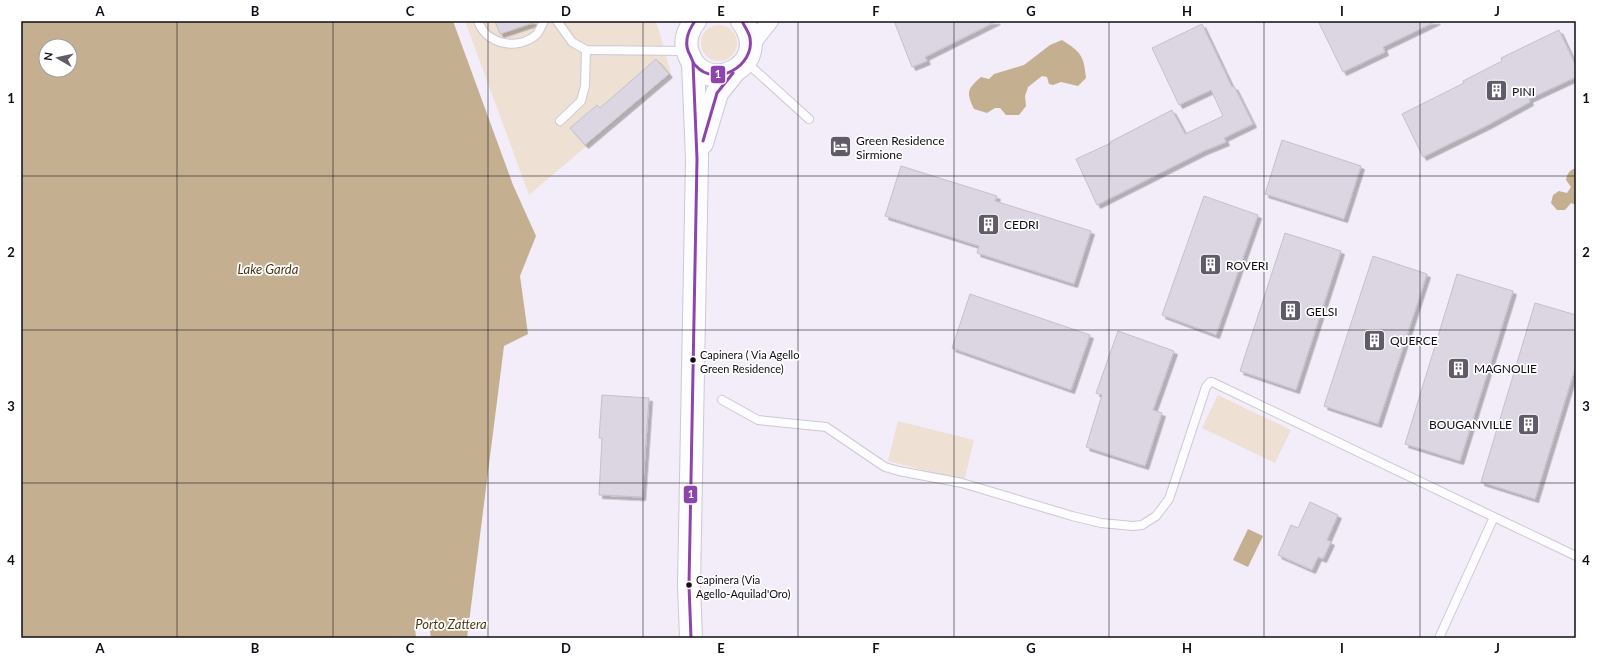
<svg xmlns="http://www.w3.org/2000/svg" width="1597" height="659" font-family="Lato,sans-serif">
<defs>
<filter id="shadow"><feDropShadow dx="3.5" dy="3.5" stdDeviation="0" flood-color="#0004"/></filter>
</defs>
<rect width="100%" height="100%" fill="#f2edf8"/>
<g fill="#eee0d3">
<path d="M465,21H655L658,27L671,74L529,195Z"/>
<circle cx="719" cy="43" r="18"/>
<path d="M1218,395L1291,430L1275,463L1202,428Z"/>
<path d="M898,421L974,440L964,481L888,461Z"/>
</g>
<g fill="#c5af91" fill-rule="evenodd">
<path d="M21,21H453L513,185L536,236L520,276L528,334L504,346L467,638H431L428,617L415,627L416,638H21ZM46,46H70V70H46Z"/>
<path d="M1062,40C1081,52 1084,56 1086,78L1078,86L1061,82L1053,85L1049,84L1047,77L1042,76L1028,87L1025,96L1026,106L1019,115H1006L1000,108H995L987,113L974,109C966,92 967,89 981,77L989,79L994,74L1024,65L1050,45Z"/>
<path d="M1576,168V205L1571,203L1565,210H1557L1551,203L1553,195L1559,191L1567,193L1571,187L1566,180C1567,173 1570,170 1576,168Z"/>
<path d="M1248,529L1263,536L1248,567L1233,560Z"/>
</g>
<g fill="#dbd6e2" stroke="#c5c0cb" filter="url(#shadow)">
<path d="M495,21H533V23L500,34Z"/>
<path d="M894,21H997L925,57L927,61L912,67Z"/>
<path d="M1318,21H1437L1383,47L1385,52L1343,72Z"/>
<path d="M1202,24L1232,87L1234,86L1253,124L1224,138L1226,142L1204,151L1097,205L1076,159L1111,143L1110,142L1172,110L1185,134L1223,116L1211,90L1179,105L1152,48Z"/>
<path d="M1559,30L1576,66V77L1529,99L1530,102L1488,125L1423,157L1402,114L1464,83L1463,81L1502,61L1501,58Z"/>
<path d="M656,59L669,74L585,145L570,128L597,105L600,108Z"/>
<path d="M1282,140L1361,166L1344,219L1265,194Z"/>
<path d="M901,166L997,196L995,201L1091,231L1074,284L977,253L979,246L885,216Z"/>
<path d="M1204,196L1258,215L1216,335L1162,315Z"/>
<path d="M1285,233L1341,251L1296,390L1240,371Z"/>
<path d="M1373,256L1427,274L1378,424L1324,406Z"/>
<path d="M1457,274L1513,291L1460,461L1405,444Z"/>
<path d="M970,294L1090,335L1071,390L952,348Z"/>
<path d="M1535,303L1576,315V365L1535,499L1481,482Z"/>
<path d="M1118,331L1174,351L1153,410L1162,413L1145,466L1086,447L1102,395L1096,393Z"/>
<path d="M602,395L649,398L642,497L599,495L602,438H599Z"/>
<path d="M1310,502L1338,515L1327,540L1331,542L1323,559L1318,557L1312,570L1278,555L1291,525L1298,528Z"/>
</g>
<g fill="none" stroke-linecap="round" stroke-linejoin="round">
<defs>
<g id="service">
<path d="M478,21C486,44 517,51 536,35C539,32 542,25 544,21"/>
<path d="M557,21L572,42L586,50L687,51"/>
<path d="M746,62L809,119"/>
<path d="M560,121L581,101L585,86L586,50"/>
<path d="M722,400L758,420L826,427L876,461L885,467L899,471L962,483L1072,516L1101,523L1133,526L1142,525L1156,516L1169,499L1206,387L1210,382H1212L1494,517"/>
<path d="M1439,638L1494,517L1576,556"/>
</g>
<path id="minor" d="M751,45L770,21"/>
<g id="secondary">
<path d="M695,21C688,30 684,41 688,52C702,100 776,66 742,21"/>
<path d="M702,143L717,93L733,73"/>
<path d="M691,638L689,585L697,159L693,63"/>
</g>
</defs>
<use href="#service" stroke="#cdc8d3" stroke-width="10"/>
<use href="#minor" stroke="#cdc8d3" stroke-width="18"/>
<use href="#secondary" stroke="#cdc8d3" stroke-width="24"/>
<use href="#service" stroke="#fdfcfe" stroke-width="8"/>
<use href="#minor" stroke="#fdfcfe" stroke-width="16"/>
<use href="#secondary" stroke="#fdfcfe" stroke-width="22"/>
<defs>
<g id="bus-1">
<path d="M695,21C688,31 683,43 690,55C692,59 693,64 696,66C716,88 755,66 750,38C749,32 744,26 742,21"/>
<path d="M703,141L717,93L733,73"/>
<path d="M691,638L689,585L697,159L693,63"/>
</g>
</defs>
<use href="#bus-1" stroke="#fff" stroke-width="6"/>
<use href="#bus-1" stroke="#8e44ad" stroke-width="3"/>
</g>
<path fill="none" stroke="#110c17" stroke-width="1" stroke-opacity="0.55" d="M177,21V638M333,21V638M488,21V638M643,21V638M798,21V638M954,21V638M1109,21V638M1264,21V638M1420,21V638M21,176H1576M21,330H1576M21,483H1576"/>
<defs>
<symbol id="building-square" viewBox="-11 -11 22 22"><rect x="-9" y="-9" width="18" height="18" rx="4" fill="#605b66" stroke="#fff"/><path d="M-4-6H4V6H1V3H-1V6H-4ZM-2.5-4.3h1.7v1.8h-1.7ZM.8-4.3h1.7v1.8H.8ZM-2.5-1h1.7V.8h-1.7ZM.8-1h1.7V.8H.8Z" fill="#fff"/></symbol>
<symbol id="hotel-square" viewBox="-11 -11 22 22"><rect x="-9" y="-9" width="18" height="18" rx="4" fill="#605b66" stroke="#fff"/><path d="M-6-4.5h1.5V1H6V5H4.5V3h-9V5H-6ZM-4 0a1.8 1.8 0 1 1 3.6 0ZM.5 0V-2.5h3Q6-2.5 6 0Z" fill="#fff"/></symbol>
</defs>
<g fill-rule="evenodd">
<use href="#building-square" x="1484" y="78" width="25" height="25"/>
<use href="#hotel-square" x="828" y="134" width="25" height="25"/>
<use href="#building-square" x="976" y="212" width="25" height="25"/>
<use href="#building-square" x="1198" y="252" width="25" height="25"/>
<use href="#building-square" x="1278" y="298" width="25" height="25"/>
<use href="#building-square" x="1362" y="328" width="25" height="25"/>
<use href="#building-square" x="1446" y="356" width="25" height="25"/>
<use href="#building-square" x="1516" y="412" width="25" height="25"/>
</g>
<g fill="#110c17" stroke="#fff" stroke-width="1.5">
<circle cx="693" cy="360" r="3.5"/>
<circle cx="689" cy="585" r="3.5"/>
</g>
<g text-anchor="middle" dominant-baseline="central" stroke-width="3.5" stroke-linejoin="round" paint-order="stroke">
<g font-size="11" fill="#110c17" stroke="#fff" text-anchor="start">
<text x="700" y="354">Capinera ( Via Agello<tspan x="700" dy="14">Green Residence)</tspan></text>
<text x="696" y="579">Capinera (Via<tspan x="696" dy="14">Agello-Aquilad'Oro)</tspan></text>
</g>
<g font-size="12" fill="#110c17" stroke="#fff" text-anchor="start">
<text x="1512" y="91">PINI</text>
<text x="856" y="140">Green Residence<tspan x="856" dy="14">Sirmione</tspan></text>
<text x="1004" y="224">CEDRI</text>
<text x="1226" y="265">ROVERI</text>
<text x="1306" y="311">GELSI</text>
<text x="1390" y="340">QUERCE</text>
<text x="1474" y="368">MAGNOLIE</text>
<text x="1512" y="424" text-anchor="end">BOUGANVILLE</text>
</g>
<g font-size="13" font-style="italic" fill="#4f3913" stroke="#fff">
<text x="268" y="269">Lake Garda</text>
<text x="451" y="624">Porto Zattera</text>
</g>
</g>
<g stroke="#fff" stroke-width="1.5">
<rect x="710" y="65" width="16" height="19" rx="4" fill="#8e44ad"/>
<rect x="683" y="485" width="15" height="19" rx="4" fill="#8e44ad"/>
</g>
<g font-size="11" text-anchor="middle" font-weight="bold" fill="#fff">
<text x="718" y="78">1</text>
<text x="691" y="498">1</text>
</g>
<rect width="1597" height="659" fill="none" stroke="#ffffff" stroke-width="44"/>
<g transform="translate(58 58) rotate(279)"><circle r="19" fill="#ffffff" stroke="#a09ea2"/>
<path d="M0-3L7 15L0 10L-7 15Z" fill="#605b66"/>
<text y="-6" font-size="11" font-weight="bold" text-anchor="middle" fill="#110c17">N</text>
</g>
<rect x="22" y="22" width="1553" height="615" fill="none" stroke="#110c17" stroke-width="1.5"/>
<g font-size="13" text-anchor="middle" font-weight="bold" fill="#110c17">
<text x="100" y="16">A</text>
<text x="255" y="16">B</text>
<text x="410" y="16">C</text>
<text x="566" y="16">D</text>
<text x="721" y="16">E</text>
<text x="876" y="16">F</text>
<text x="1031" y="16">G</text>
<text x="1187" y="16">H</text>
<text x="1342" y="16">I</text>
<text x="1497" y="16">J</text>
<text x="11" y="103">1</text>
<text x="1586" y="103">1</text>
<text x="11" y="257">2</text>
<text x="1586" y="257">2</text>
<text x="11" y="411">3</text>
<text x="1586" y="411">3</text>
<text x="11" y="565">4</text>
<text x="1586" y="565">4</text>
<text x="100" y="653">A</text>
<text x="255" y="653">B</text>
<text x="410" y="653">C</text>
<text x="566" y="653">D</text>
<text x="721" y="653">E</text>
<text x="876" y="653">F</text>
<text x="1031" y="653">G</text>
<text x="1187" y="653">H</text>
<text x="1342" y="653">I</text>
<text x="1497" y="653">J</text>
</g>
</svg>
